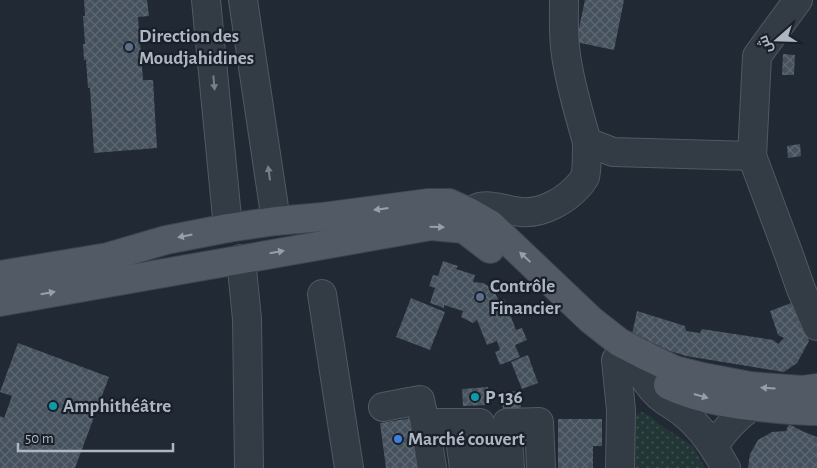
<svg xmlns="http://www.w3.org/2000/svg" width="817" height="468" font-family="'Alegreya Sans',Cairo,sans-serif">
<defs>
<pattern id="park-dots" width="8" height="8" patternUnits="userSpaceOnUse" patternTransform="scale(1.25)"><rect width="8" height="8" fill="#233636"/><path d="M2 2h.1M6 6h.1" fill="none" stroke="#405151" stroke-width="1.8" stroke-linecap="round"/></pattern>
<pattern id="building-cross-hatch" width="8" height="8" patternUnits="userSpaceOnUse" patternTransform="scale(1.25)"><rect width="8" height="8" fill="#46515e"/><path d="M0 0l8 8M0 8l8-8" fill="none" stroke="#5e6873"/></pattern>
</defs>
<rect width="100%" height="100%" fill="#202934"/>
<path fill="url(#park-dots)" d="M642,412L650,416L659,424L693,446L705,468H635L634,418L636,414Z"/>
<g fill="url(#building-cross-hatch)">
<path d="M84,0H147L149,16L138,17L143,80H153L157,148L94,153L90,88H88L86,60H84L83,44H85L83,16H85Z"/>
<path d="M585,0H624L614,50L576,42Z"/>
<path d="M783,54L795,55L794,75H782Z"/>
<path d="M800,144L801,156L788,158L787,146Z"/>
<path d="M443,261L458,266L456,269L475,275L473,282L483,283L490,287L494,291L499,301L504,299L516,330L522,328L527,340L515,345L520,357L500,365L495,352L500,350L497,341L487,345L477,320L473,323L461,317L463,311L444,305V308L430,303L435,288L429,286L433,275L438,276Z"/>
<path d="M411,298L445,312L430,350L396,337Z"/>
<path d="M794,302L809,341L797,363L784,372L686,356L631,339L637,311L685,326L686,331L700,333L702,329L773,340L778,344L784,338L778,335L770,311Z"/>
<path d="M18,343L109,377L75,468H0V416L4,418L12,396L0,392Z"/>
<path d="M528,355L538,383L522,389L511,362Z"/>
<path d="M488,387L489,405L463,406L462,389Z"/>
<path d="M520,391L521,409L503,410L502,392Z"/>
<path d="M412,418L425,468H386L380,423Z"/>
<path d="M558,419H602V446H593V468H558Z"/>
<path d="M789,424L802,431L817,437V468H748L750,454L758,440L772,432L786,431Z"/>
</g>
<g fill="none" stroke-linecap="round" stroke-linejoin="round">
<defs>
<g id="minor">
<path d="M206,0L228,228"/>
<path d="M243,0L276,221"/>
<path d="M564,0C564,18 563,37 566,55C570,85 579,113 587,142L613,152L752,156"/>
<path d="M798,0L757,56L752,156L789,255L801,289L817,326"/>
<path d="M464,229C467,223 469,213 475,209C488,202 507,211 521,212C543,214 567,200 581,183C581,182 585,178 585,177C587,171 587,150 587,142"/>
<path d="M241,259L247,319L249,468"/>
<path d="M322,294L349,468"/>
<path d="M616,360L621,410L620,468"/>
<path d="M641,373C647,383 654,393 664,400C670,404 677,408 683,413C702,428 714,447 726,468"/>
<path d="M383,407L420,400L425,423"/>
<path d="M458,423L464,468"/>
<path d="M714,446C725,429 735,418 751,407"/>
<path d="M432,468L425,423H480L484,468"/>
<path d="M510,468L507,423L539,422L541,468"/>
</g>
<g id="major">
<path d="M0,275L108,257L166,240L228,228L276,221L322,217L428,203H449L471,213L490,224L591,320L619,342L648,357L675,370L703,377L750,386L802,390L817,388"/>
<path d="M0,302L431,226L464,229L490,249"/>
<path d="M668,385C702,401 741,406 778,409C791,410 804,411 817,411"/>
</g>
</defs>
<use href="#minor" stroke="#515963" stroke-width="30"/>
<use href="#major" stroke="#3d444e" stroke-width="30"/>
<use href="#minor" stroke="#333b45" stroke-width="28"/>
<use href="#major" stroke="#515a65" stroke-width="28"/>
</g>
<defs><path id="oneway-solid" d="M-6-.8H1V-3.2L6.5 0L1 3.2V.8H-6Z" transform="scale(1.25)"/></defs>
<g fill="#767f8a">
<use href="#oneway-solid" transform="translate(214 83) rotate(85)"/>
<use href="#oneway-solid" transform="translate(269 173) rotate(-98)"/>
</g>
<g fill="#969fab">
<use href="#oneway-solid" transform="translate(381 209) rotate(173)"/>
<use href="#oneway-solid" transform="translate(437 227) rotate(2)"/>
<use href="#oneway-solid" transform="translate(185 236) rotate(169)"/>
<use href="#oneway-solid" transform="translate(277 252) rotate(-10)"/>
<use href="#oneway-solid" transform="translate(525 257) rotate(-137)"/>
<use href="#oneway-solid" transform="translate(48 293) rotate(-10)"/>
<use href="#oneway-solid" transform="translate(768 388) rotate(-176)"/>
<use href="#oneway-solid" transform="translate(701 396) rotate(16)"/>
</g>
<g fill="#5c6f8a" stroke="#192029" stroke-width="2">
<circle cx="129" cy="47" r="5"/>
<circle cx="480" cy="297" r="5"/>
</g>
<g fill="#0f9aa8" stroke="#192029" stroke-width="2">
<circle cx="475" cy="397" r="5"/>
<circle cx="53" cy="406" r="5"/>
</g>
<circle fill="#3f7fe0" stroke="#192029" stroke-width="2" cx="398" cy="439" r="5"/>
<g text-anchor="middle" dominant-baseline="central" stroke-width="4.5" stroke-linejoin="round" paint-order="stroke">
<g font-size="19" font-weight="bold" fill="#adb6c2" stroke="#192029" text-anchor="start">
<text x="139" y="36">Direction des<tspan x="139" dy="22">Moudjahidines</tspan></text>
<text x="490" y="286">Contrôle<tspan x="490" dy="22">Financier</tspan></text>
<text x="485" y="397">P 136</text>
<text x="63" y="406">Amphithéâtre</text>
<text x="408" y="439">Marché couvert</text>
</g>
</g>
<g transform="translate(777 40) rotate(250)" stroke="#192029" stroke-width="4" paint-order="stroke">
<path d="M0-4L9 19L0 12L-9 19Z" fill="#adb6c2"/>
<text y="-8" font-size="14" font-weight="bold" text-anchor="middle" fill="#adb6c2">ش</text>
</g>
<path d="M18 443v8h155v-8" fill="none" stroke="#adb6c2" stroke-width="2.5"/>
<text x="25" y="443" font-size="15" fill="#adb6c2" stroke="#192029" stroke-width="4" paint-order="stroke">50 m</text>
</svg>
